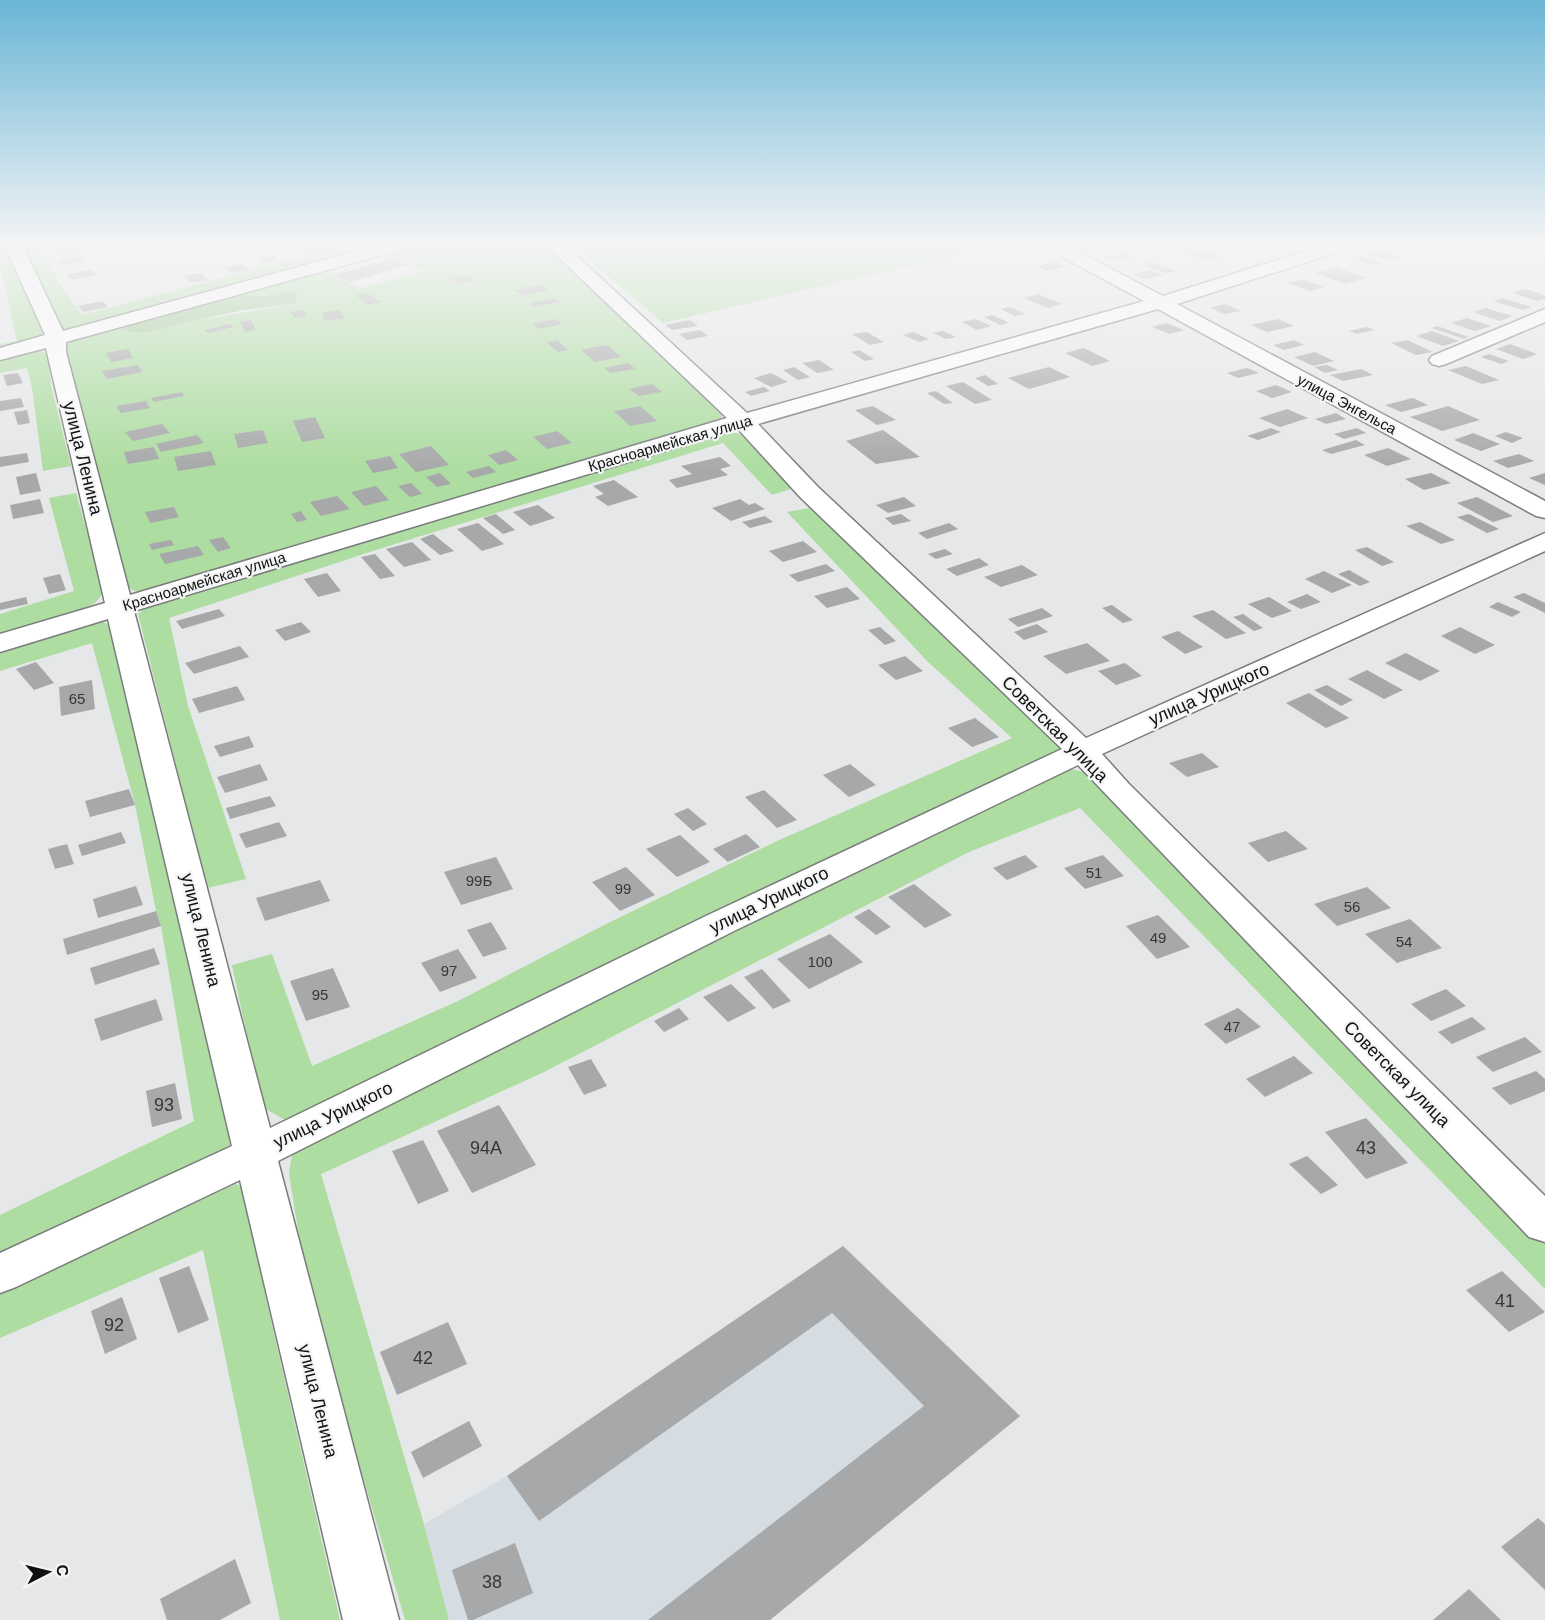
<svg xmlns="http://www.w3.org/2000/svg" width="1545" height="1620" font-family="Arial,sans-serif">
<rect width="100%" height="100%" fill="#e6e7e8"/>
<path fill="#d5dce2" d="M843,1246L1020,1416L770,1620H449L424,1524L507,1476Z"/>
<g fill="#addda0">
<path d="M0,245H11L18,270L43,331L39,338L0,350V344L17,341L0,266Z"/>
<path d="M24,245H42L58,282L82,315L338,247L370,245L70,330L59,328L43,301Z"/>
<path d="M417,245H543L570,264L646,342L723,414L720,423L151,591H134L126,586L62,348L77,339L120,326L146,333L192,321L298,303L295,296L299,292L281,291L270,296L236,295L325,271L360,288L425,271L387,254Z"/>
<path d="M572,245H1000L663,323Z"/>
<path d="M42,351L48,355L51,385L71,466L43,471L32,388L27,368L0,373V359L27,352Z"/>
<path d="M731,432L745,435L797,487L772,495L723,443L379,549L169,618L188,706L246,879L207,888L138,614L149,605L715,434Z"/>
<path d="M76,493L104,592L95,603L79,611L0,635V614L74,591L49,498Z"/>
<path d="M815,507L1061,745L1060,752L287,1121L262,1107L232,965L272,954L312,1066L458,1001L604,925L777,841L1012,738L928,662L787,512Z"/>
<path d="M103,622L117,629L223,1086L230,1146L202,1169L0,1261V1215L194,1121L161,926L156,911L135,805L92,643L0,671V650L85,623Z"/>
<path d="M1071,769L1088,773L1545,1242V1289L1080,808L969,852L544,1072L321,1174L424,1524L449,1620H405L307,1287L289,1173L293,1148L996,801Z"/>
<path d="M236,1184L248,1190L256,1222L266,1299L340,1620H280L203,1250L0,1338V1292Z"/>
</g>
<path fill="#99c98c" d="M281,291L300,292L295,296L298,303L244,310L192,321L146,333L132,332L120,326L236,295L270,296Z"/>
<g fill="#a7a8a9">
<path d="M298,245H318L325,249L310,252Z"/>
<path d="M1523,245L1532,247L1514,252L1505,249Z"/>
<path d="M85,248L87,251L59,255L57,252Z"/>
<path d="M1199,248L1221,256L1205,260L1184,253Z"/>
<path d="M1378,250L1400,258L1388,261L1366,254Z"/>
<path d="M1126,254L1133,258L1110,261L1104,257Z"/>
<path d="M273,255L279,260L264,263L258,258Z"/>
<path d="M82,256L85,262L60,265L57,260Z"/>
<path d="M1360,256L1381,263L1373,265L1352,258Z"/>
<path d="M392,259L408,265L350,282L334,275Z"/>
<path d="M1056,262L1066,267L1047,271L1037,266Z"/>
<path d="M1151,262L1176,271L1167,274L1142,265Z"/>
<path d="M242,264L249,270L232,273L224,267Z"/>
<path d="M1336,267L1366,278L1345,284L1315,273Z"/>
<path d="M91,269L98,275L72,280L65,275Z"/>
<path d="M1151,270L1162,275L1144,279L1133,274Z"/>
<path d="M201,273L209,280L190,283L183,276Z"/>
<path d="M465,275L476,280L458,284L448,278Z"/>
<path d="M1302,279L1324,287L1310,291L1288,283Z"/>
<path d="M539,285L548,290L523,296L515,290Z"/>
<path d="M1525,289L1545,295V299L1538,301L1512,293Z"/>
<path d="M367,293L381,302L369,305L355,295Z"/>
<path d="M1038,294L1062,304L1048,308L1024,298Z"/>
<path d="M554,298L560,302L535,307L529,303Z"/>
<path d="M1503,298L1532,307L1523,310L1493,301Z"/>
<path d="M103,301L108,307L83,312L78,306Z"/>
<path d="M1225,304L1241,311L1225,314L1210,308Z"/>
<path d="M1010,307L1025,314L1015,316L1001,309Z"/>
<path d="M1486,308L1512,316L1500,321L1473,312Z"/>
<path d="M303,310L308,316L295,318L290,312Z"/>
<path d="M339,310L345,318L326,321L321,313Z"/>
<path d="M993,315L1009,323L1000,325L984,317Z"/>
<path d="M1467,318L1491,326L1475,331L1451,323Z"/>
<path d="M555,319L562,324L539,329L532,324Z"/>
<path d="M976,319L991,326L977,330L962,322Z"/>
<path d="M1278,319L1294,326L1267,332L1251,325Z"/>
<path d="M251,320L256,330L245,332L240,322Z"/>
<path d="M690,320L698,326L672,330L665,325Z"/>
<path d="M1166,323L1184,330L1170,334L1152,327Z"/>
<path d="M230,324L234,327L208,333L204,330Z"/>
<path d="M1437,326L1469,337L1464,339L1431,328Z"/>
<path d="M1366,327L1374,330L1357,334L1349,331Z"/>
<path d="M700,330L708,336L687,340L679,334Z"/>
<path d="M943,331L956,337L946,339L933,333Z"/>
<path d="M1432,331L1459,341L1443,346L1416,336Z"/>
<path d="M867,332L884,342L870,345L852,334Z"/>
<path d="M913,332L929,339L919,342L903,335Z"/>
<path d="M557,340L568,350L558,352L546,342Z"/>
<path d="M1294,340L1304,345L1284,350L1273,345Z"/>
<path d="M1407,340L1433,352L1416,355L1391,343Z"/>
<path d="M1510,344L1537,354L1523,359L1496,349Z"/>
<path d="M607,345L621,357L595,362L581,350Z"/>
<path d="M1084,348L1110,361L1092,366L1065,353Z"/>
<path d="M128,349L133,358L111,362L106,353Z"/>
<path d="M859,350L874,359L865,361L851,352Z"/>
<path d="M1315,352L1334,361L1313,366L1294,357Z"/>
<path d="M1489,354L1509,361L1501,364L1481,357Z"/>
<path d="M819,360L834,370L817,373L802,363Z"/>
<path d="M629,363L635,369L610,373L604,368Z"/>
<path d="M138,365L142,372L107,379L102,371Z"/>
<path d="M1327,365L1338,370L1325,373L1314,367Z"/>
<path d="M1466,366L1499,380L1482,384L1448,370Z"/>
<path d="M794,367L810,377L798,380L783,370Z"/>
<path d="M1049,367L1070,377L1029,389L1008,378Z"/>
<path d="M1247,368L1259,373L1238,378L1227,373Z"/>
<path d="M1361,369L1373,375L1343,381L1330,375Z"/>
<path d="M18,373L23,383L7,386L3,375Z"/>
<path d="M771,373L788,382L771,387L754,378Z"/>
<path d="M985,375L998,384L988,386L975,378Z"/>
<path d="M963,382L992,400L975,404L946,386Z"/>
<path d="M652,384L662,392L639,396L629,389Z"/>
<path d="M1276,385L1292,392L1272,398L1256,391Z"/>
<path d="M764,387L770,391L751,396L745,392Z"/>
<path d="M936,391L953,403L944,404L927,393Z"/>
<path d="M182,392L184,396L154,402L151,398Z"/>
<path d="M21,398L24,407L0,411V401Z"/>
<path d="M1413,398L1428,405L1401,412L1385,405Z"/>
<path d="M146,401L150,408L121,413L116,406Z"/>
<path d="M640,406L657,421L630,426L614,411Z"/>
<path d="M873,406L896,420L877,425L855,410Z"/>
<path d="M1448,406L1480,420L1442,431L1410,417Z"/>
<path d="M1287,409L1308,418L1280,427L1259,418Z"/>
<path d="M27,410L30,423L18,425L14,412Z"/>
<path d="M1336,413L1346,419L1326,424L1315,419Z"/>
<path d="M315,417L325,438L302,442L293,421Z"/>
<path d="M162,424L170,433L133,441L125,432Z"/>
<path d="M1271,428L1281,432L1258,440L1247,436Z"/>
<path d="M1357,428L1366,433L1344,439L1334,434Z"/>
<path d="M263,430L268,443L238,448L234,434Z"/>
<path d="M883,430L920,457L876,464L846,441Z"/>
<path d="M557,431L572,443L547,449L533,437Z"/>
<path d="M1506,432L1523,438L1512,443L1495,436Z"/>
<path d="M1473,433L1500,444L1481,451L1454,440Z"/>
<path d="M197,435L204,443L161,452L156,444Z"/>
<path d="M1356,440L1365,445L1331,454L1322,450Z"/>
<path d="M431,446L449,465L416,472L399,454Z"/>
<path d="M154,447L159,459L128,464L124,452Z"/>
<path d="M1388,448L1411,459L1387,466L1364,455Z"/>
<path d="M506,450L518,460L499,465L488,455Z"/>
<path d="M211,451L216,465L178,471L174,457Z"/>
<path d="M27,453L29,462L0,467V457Z"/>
<path d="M1519,454L1534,461L1508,468L1493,461Z"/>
<path d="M390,456L398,468L373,473L365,461Z"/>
<path d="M720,457L731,466L720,469L728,475L677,488L669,480L692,474L681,466Z"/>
<path d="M489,466L496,472L473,478L466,472Z"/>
<path d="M36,473L41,491L20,495L16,477Z"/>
<path d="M440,473L451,484L437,487L426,477Z"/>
<path d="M1431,473L1451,483L1424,490L1405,479Z"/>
<path d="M1545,473V485L1529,478Z"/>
<path d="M614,480L638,497L608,506L595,497L604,494L593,486Z"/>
<path d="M411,483L422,494L410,497L398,486Z"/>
<path d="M376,486L389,500L364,506L351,492Z"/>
<path d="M337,496L350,509L321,516L310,502Z"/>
<path d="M904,497L916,506L888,513L876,505Z"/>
<path d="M1477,497L1513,516L1493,522L1457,503Z"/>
<path d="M40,499L44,513L13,519L10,505Z"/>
<path d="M740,499L749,505L755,503L765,509L731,521L712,508Z"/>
<path d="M538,505L555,518L530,526L513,512Z"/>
<path d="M174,507L179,517L150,523L145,512Z"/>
<path d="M301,511L307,520L297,522L291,514Z"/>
<path d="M496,514L515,530L503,534L483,518Z"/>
<path d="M901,514L911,521L893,525L885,518Z"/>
<path d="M1469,514L1499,529L1487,533L1457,517Z"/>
<path d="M765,516L773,522L750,528L742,522Z"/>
<path d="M1420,522L1455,540L1441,544L1406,526Z"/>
<path d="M478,523L504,544L482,551L457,529Z"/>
<path d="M949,523L958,529L927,539L918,533Z"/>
<path d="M433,534L454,551L440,555L420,539Z"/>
<path d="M223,537L231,548L218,552L209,540Z"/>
<path d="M171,540L174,545L152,550L149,544Z"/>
<path d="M803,541L817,552L783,562L769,551Z"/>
<path d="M412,542L431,560L404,567L386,549Z"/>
<path d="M198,546L204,555L165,564L159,554Z"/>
<path d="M1367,547L1394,562L1382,566L1355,550Z"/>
<path d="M945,549L953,554L936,559L928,554Z"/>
<path d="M375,554L395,576L380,579L361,557Z"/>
<path d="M979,558L989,565L957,576L946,569Z"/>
<path d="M826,564L835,571L798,582L789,575Z"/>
<path d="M1022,565L1038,575L1001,587L984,577Z"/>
<path d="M1349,570L1370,582L1360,586L1338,574Z"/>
<path d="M1324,571L1352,585L1332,593L1305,579Z"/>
<path d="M327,573L341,591L318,597L304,579Z"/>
<path d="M60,574L66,590L49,594L43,578Z"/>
<path d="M847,587L860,599L827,608L814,596Z"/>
<path d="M1524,593L1545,603V613L1513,597Z"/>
<path d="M1307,594L1321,602L1301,609L1287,602Z"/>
<path d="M26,597L28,604L0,610V603Z"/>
<path d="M1269,597L1292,611L1272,618L1248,604Z"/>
<path d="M1498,602L1521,612L1512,617L1489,607Z"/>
<path d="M1112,605L1133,620L1123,623L1102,608Z"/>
<path d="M1042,608L1053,616L1018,627L1008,619Z"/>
<path d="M219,609L225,616L182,629L176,621Z"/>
<path d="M1213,610L1246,633L1226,639L1192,616Z"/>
<path d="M1243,614L1263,628L1254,631L1233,617Z"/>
<path d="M301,622L311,632L285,641L275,630Z"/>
<path d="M1037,624L1048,632L1024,640L1014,632Z"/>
<path d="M880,627L896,641L885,645L868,630Z"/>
<path d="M1460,627L1495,645L1475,654L1441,636Z"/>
<path d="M1178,631L1203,647L1185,654L1161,637Z"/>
<path d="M1087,643L1110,661L1066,674L1043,656Z"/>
<path d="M240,646L249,657L194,674L185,663Z"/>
<path d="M1406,653L1440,671L1420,681L1385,663Z"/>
<path d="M905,656L923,671L896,680L878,665Z"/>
<path d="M36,662L54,683L34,690L16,669Z"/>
<path d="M1125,663L1142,676L1116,685L1098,671Z"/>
<path d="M1367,670L1403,690L1384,699L1348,679Z"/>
<path d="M92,680L95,709L61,716L59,687Z"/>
<path d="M1327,685L1353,700L1341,706L1314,690Z"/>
<path d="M237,686L245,700L199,713L192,699Z"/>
<path d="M1309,693L1349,718L1326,728L1286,703Z"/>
<path d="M975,718L999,737L972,747L948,728Z"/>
<path d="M249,736L254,747L220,757L214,746Z"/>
<path d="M1202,753L1219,767L1187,777L1169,763Z"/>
<path d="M260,764L268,780L225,793L217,777Z"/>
<path d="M850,764L876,785L849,797L823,775Z"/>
<path d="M129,789L135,805L90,817L85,801Z"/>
<path d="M764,790L797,820L777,828L745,797Z"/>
<path d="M270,796L276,806L230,819L226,808Z"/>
<path d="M688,808L707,824L693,831L674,814Z"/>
<path d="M279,822L287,836L246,848L239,834Z"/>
<path d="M1286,831L1308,849L1268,862L1248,843Z"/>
<path d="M121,832L126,843L82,856L78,845Z"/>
<path d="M746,834L760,847L728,862L713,849Z"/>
<path d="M680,835L710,862L677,877L646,849Z"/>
<path d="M67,844L74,864L55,869L48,849Z"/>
<path d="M1025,855L1038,867L1007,880L993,868Z"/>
<path d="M1103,855L1124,876L1085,889L1064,868Z"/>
<path d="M496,857L513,889L461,905L444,872Z"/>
<path d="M626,867L655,895L620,911L592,882Z"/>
<path d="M320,880L330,901L265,921L256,898Z"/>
<path d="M914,884L952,915L925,928L888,897Z"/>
<path d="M136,886L143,905L98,918L93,899Z"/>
<path d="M1367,887L1391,908L1337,926L1314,904Z"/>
<path d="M869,909L891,927L876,935L854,917Z"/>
<path d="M156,911L161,926L67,955L63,939Z"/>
<path d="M1158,915L1190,947L1157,959L1126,926Z"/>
<path d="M1410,919L1442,948L1397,963L1365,934Z"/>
<path d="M491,922L507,949L483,957L467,930Z"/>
<path d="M830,934L863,962L809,989L777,959Z"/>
<path d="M154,948L160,964L95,985L90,968Z"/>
<path d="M458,949L477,978L440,992L421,963Z"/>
<path d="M333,968L350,1007L306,1021L290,981Z"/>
<path d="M762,969L791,1001L773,1009L744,977Z"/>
<path d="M731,984L756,1008L728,1022L703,997Z"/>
<path d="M1446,989L1466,1006L1431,1021L1411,1004Z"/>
<path d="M156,999L163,1020L101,1041L94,1019Z"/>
<path d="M679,1008L689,1019L664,1032L654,1021Z"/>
<path d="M1238,1008L1261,1027L1226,1044L1204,1024Z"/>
<path d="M1472,1017L1486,1029L1452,1044L1438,1032Z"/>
<path d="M1525,1037L1542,1052L1493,1072L1476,1057Z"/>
<path d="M1294,1056L1313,1073L1265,1097L1246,1079Z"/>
<path d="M591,1059L607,1086L584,1095L568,1067Z"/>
<path d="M1536,1071L1545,1079V1091L1510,1105L1492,1088Z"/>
<path d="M175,1083L182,1119L152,1127L146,1091Z"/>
<path d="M499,1105L536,1165L472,1193L437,1131Z"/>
<path d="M1366,1118L1408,1163L1366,1179L1325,1132Z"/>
<path d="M423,1140L449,1191L418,1204L392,1151Z"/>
<path d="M1307,1156L1338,1185L1321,1194L1289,1164Z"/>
<path d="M843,1246L1020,1416L770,1620H648L924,1406L832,1313L539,1521L507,1476Z"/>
<path d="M189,1266L209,1320L178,1333L159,1278Z"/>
<path d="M1502,1271L1545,1312L1509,1332L1466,1290Z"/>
<path d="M122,1297L137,1339L105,1354L91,1311Z"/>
<path d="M448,1322L467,1364L397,1395L380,1352Z"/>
<path d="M469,1421L482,1446L423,1478L411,1452Z"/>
<path d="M1538,1518L1545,1524V1590L1501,1547Z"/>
<path d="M515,1543L533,1593L473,1620H468L452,1570Z"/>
<path d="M235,1559L251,1603L220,1620H167L160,1599Z"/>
<path d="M1469,1589L1501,1620H1433Z"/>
</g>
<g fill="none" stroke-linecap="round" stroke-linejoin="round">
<defs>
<g id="minor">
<path d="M7,245H25L28,257L63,331L379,245H407L404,249L66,342V352L130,595L727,418L546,245H565L747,413L1144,301L1048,249L1045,245H1066L1163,296L1325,245H1350L1347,249L1177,304L1545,501V518L1536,516L1158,309L758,424L818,487L1086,738L1545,533V551L1102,754L1129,784L1545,1196V1242L1529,1237L1078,765L734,931L278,1161L399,1620H343L240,1180L16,1287L0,1293V1253L232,1146L108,619L0,652V634L105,603L46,348L0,360V348L45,335L10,257ZM738,429L800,497L1062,749L708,915L270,1128L134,611Z"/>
<path d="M1545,309V322L1446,364L1439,366L1432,364L1429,360L1432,356Z"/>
</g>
</defs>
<use href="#minor" stroke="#7b7c7d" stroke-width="3"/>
<use href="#minor" fill="#fff" fill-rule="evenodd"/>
</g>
<linearGradient id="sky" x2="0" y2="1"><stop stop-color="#6ab6d6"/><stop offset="0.52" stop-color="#f4f4f5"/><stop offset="1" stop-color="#f4f4f5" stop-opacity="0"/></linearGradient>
<rect width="1545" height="471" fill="url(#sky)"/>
<g text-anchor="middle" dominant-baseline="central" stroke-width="4.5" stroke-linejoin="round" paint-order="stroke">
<g font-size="15" fill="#111" stroke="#f4f5f6">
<text transform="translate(1347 404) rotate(28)">улица Энгельса</text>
<text transform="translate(670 443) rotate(-16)">Красноармейская улица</text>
<text transform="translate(204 581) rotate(-17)">Красноармейская улица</text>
</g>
<g font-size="15" fill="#363737">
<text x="77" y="698">65</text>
<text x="1094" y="872">51</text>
<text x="479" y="880">99Б</text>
<text x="623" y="888">99</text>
<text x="1352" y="906">56</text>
<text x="1158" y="937">49</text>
<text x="1404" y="941">54</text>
<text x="820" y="961">100</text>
<text x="449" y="970">97</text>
<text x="320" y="994">95</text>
<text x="1232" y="1026">47</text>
</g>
<g font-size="18" fill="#111" stroke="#f4f5f6">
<text transform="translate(83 458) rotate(76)">улица Ленина</text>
<text transform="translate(1209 694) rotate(-24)">улица Урицкого</text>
<text transform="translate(1055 729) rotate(45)">Советская улица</text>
<text transform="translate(769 900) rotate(-26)">улица Урицкого</text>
<text transform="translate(201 930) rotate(76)">улица Ленина</text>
<text transform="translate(1397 1074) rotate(45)">Советская улица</text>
<text transform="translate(333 1115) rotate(-26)">улица Урицкого</text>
<text transform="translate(318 1401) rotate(76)">улица Ленина</text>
</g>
<g font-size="18" fill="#363737">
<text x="164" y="1105">93</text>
<text x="486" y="1148">94А</text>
<text x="1366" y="1148">43</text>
<text x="1505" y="1301">41</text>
<text x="114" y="1325">92</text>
<text x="423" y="1358">42</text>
<text x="492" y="1582">38</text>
</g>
</g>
<g transform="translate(48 1572) rotate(83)" stroke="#f4f5f6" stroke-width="4.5" paint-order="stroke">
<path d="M0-4.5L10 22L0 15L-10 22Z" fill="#111111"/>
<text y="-9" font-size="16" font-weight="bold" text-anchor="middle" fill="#111111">С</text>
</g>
</svg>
